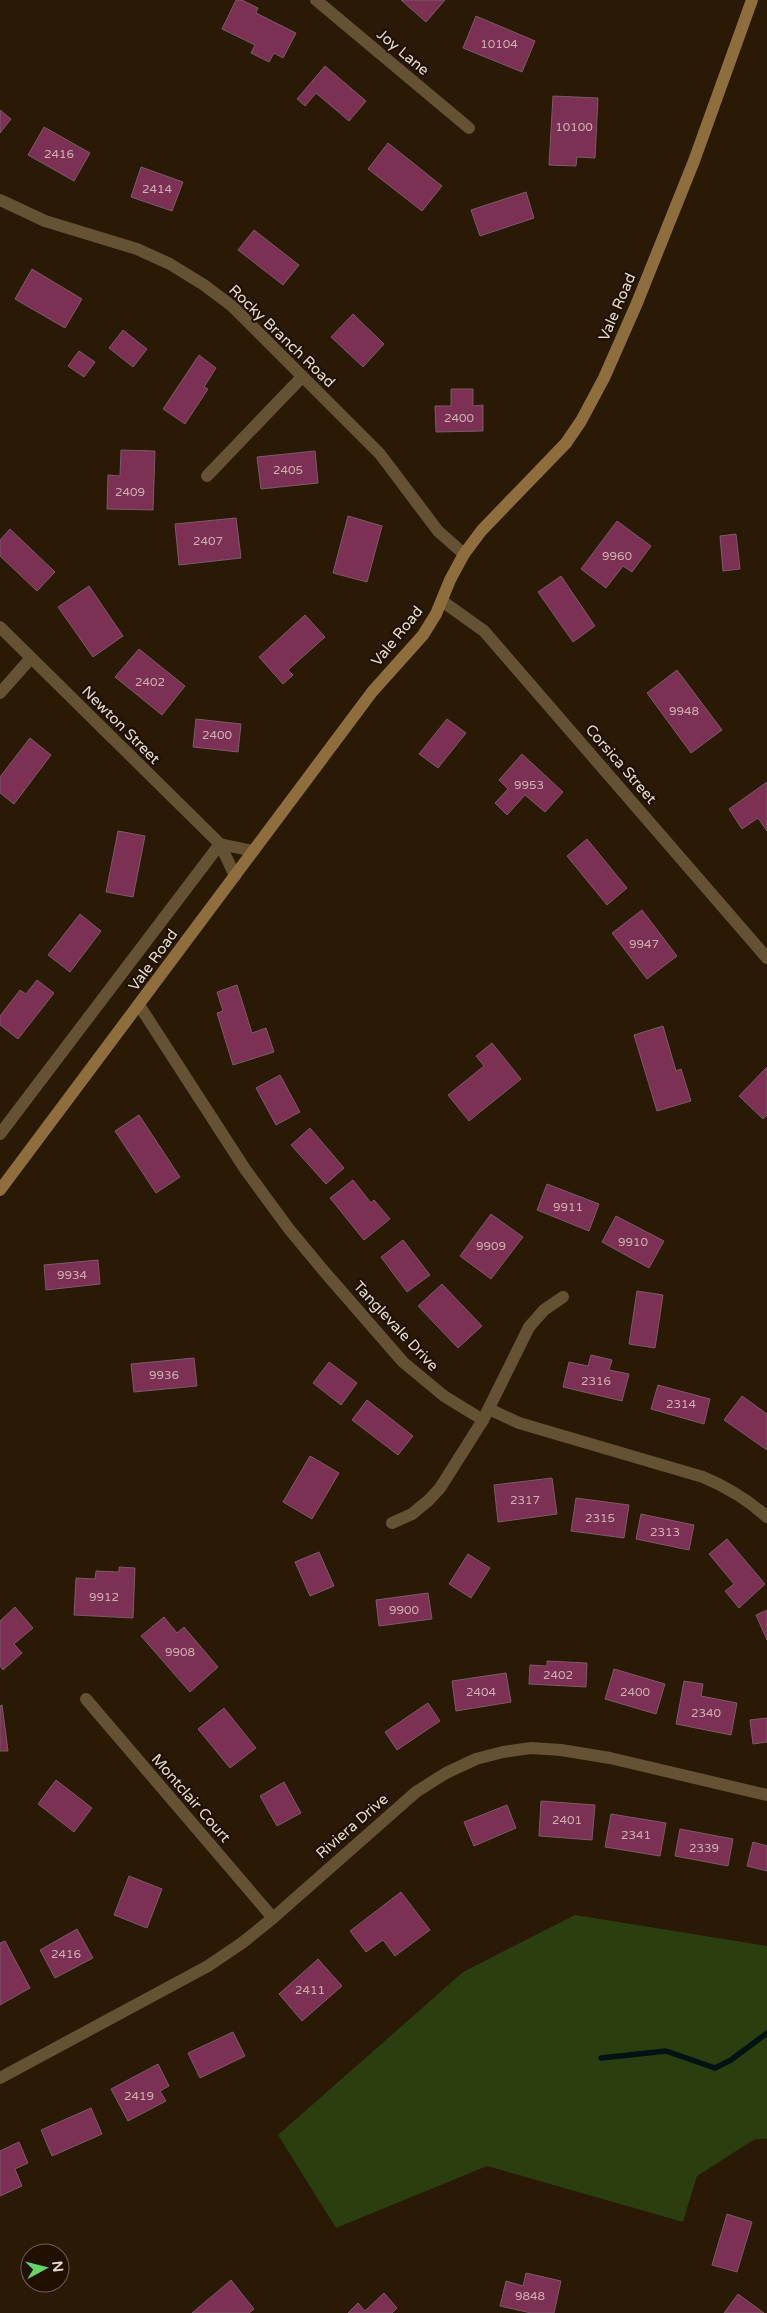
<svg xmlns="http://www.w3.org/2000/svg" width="767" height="2313" font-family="'Varela Round',sans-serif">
<rect width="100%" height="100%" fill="#291905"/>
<path fill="#2a3e0f" d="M575,1915L767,1946V2139H755L697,2176L683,2222L487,2166L336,2228L278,2135L463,1972Z"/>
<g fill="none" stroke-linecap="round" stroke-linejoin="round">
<path stroke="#031212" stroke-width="5.5" d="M601,2058L666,2051L715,2068L731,2060L767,2033"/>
</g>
<g fill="#7c3054" stroke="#795c68">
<path d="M236,0H242L258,8L256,13L296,33L283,58L274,53L269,62L251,53L255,45L222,29Z"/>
<path d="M401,0H445L426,22Z"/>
<path d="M476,16L535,41L522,72L463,48Z"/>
<path d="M325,66L366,101L349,121L316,93L305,106L297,99Z"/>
<path d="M553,96L598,98L595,158L577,157L576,166L549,165Z"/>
<path d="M0,110L11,119L0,133Z"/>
<path d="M44,127L90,153L74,181L28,155Z"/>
<path d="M388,143L442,186L422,211L368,169Z"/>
<path d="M141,167L183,182L172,211L131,197Z"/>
<path d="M526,192L534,218L480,236L471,210Z"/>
<path d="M254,230L299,265L283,285L238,250Z"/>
<path d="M32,269L82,299L65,328L15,299Z"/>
<path d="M353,314L384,344L363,367L331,337Z"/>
<path d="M123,330L147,349L133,367L109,348Z"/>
<path d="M79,351L95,362L84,377L68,366Z"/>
<path d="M199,355L216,368L204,387L208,389L185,424L163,409Z"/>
<path d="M451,389H473V406L483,405V431L436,432L435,406H451Z"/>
<path d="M121,450L155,451L153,510L107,509L108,475L120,476Z"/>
<path d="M315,451L318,483L261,489L257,457Z"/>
<path d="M348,516L382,526L367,582L333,573Z"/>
<path d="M236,518L241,558L179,565L175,524Z"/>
<path d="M617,521L651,546L632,572L623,566L606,588L581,569Z"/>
<path d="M10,529L55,572L37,591L0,556V540Z"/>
<path d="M736,534L740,569L723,571L720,536Z"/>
<path d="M561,576L595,626L573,642L538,592Z"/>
<path d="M89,586L123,636L93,657L58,607Z"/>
<path d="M305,615L325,637L288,670L293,675L283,684L259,657Z"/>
<path d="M139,649L185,686L162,715L115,677Z"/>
<path d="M677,670L722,730L691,753L647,693Z"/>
<path d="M196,719L241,724L238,752L193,747Z"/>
<path d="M447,719L466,733L438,768L419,754Z"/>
<path d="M30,738L51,755L14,804L0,793V777Z"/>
<path d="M522,754L563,792L545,812L525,795L507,815L495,803L508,789L499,780Z"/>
<path d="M767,782V831L758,818L742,829L729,809Z"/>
<path d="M118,831L145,836L133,897L106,892Z"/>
<path d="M587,839L627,888L607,905L567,856Z"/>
<path d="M642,910L677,956L647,979L612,933Z"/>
<path d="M80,914L101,931L70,972L48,955Z"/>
<path d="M37,980L54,993L18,1039L0,1025V1016L20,990L26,994Z"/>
<path d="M237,985L252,1033L266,1028L274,1052L233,1065L217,1013L223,1011L217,992Z"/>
<path d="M663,1026L676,1071L681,1069L691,1101L657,1111L634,1035Z"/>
<path d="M492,1043L521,1079L469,1121L448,1095L484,1066L476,1056Z"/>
<path d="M767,1067V1115L763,1119L739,1096Z"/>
<path d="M280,1075L300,1112L276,1125L256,1088Z"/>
<path d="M139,1115L180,1177L156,1193L115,1131Z"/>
<path d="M310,1128L344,1168L326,1184L291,1145Z"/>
<path d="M353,1180L371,1203L374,1200L390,1219L364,1240L330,1198Z"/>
<path d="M547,1184L599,1204L589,1231L537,1210Z"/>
<path d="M491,1214L523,1237L491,1279L460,1256Z"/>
<path d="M616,1216L664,1241L649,1268L602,1242Z"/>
<path d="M403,1240L430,1275L407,1292L381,1257Z"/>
<path d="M98,1260L100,1284L46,1290L44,1265Z"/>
<path d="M442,1284L482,1326L458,1348L418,1306Z"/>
<path d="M637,1291L663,1295L655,1348L629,1344Z"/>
<path d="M591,1355L612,1360L609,1370L629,1374L622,1401L563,1387L569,1362L588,1366Z"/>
<path d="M194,1358L197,1386L134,1392L131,1364Z"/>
<path d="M329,1362L357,1383L341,1405L313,1383Z"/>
<path d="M658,1385L710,1399L704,1424L651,1409Z"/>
<path d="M742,1396L767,1414V1450L724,1420Z"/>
<path d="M367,1400L413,1436L398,1455L352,1420Z"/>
<path d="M310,1456L339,1473L312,1519L283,1502Z"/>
<path d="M552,1478L557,1514L498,1522L494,1485Z"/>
<path d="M576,1498L629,1505L624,1538L571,1531Z"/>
<path d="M641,1514L694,1525L689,1550L636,1539Z"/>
<path d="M727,1539L765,1584L739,1608L725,1591L734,1584L709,1554Z"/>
<path d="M319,1552L334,1586L310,1596L295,1562Z"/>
<path d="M468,1554L490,1568L471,1598L449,1584Z"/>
<path d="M119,1567L135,1568L133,1618L74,1615L76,1578L95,1579L96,1571L119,1572Z"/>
<path d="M428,1593L432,1619L379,1626L376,1600Z"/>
<path d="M15,1607L33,1628L14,1644L22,1653L3,1670L0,1666V1621Z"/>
<path d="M767,1610V1640L756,1615Z"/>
<path d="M164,1617L177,1633L184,1627L218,1667L190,1692L141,1636Z"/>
<path d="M547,1661L587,1663L586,1687L529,1684L530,1665L547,1666Z"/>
<path d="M614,1669L665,1684L656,1714L605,1699Z"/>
<path d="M506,1673L511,1702L456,1711L452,1681Z"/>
<path d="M684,1681L703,1684L701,1696L737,1703L731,1735L676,1724Z"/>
<path d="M428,1703L440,1721L397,1750L385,1732Z"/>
<path d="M2,1705L8,1751H0V1706Z"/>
<path d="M224,1708L256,1748L230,1768L198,1729Z"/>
<path d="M767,1718V1742L753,1744L750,1720Z"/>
<path d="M56,1780L92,1808L74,1832L38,1804Z"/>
<path d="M284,1782L301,1813L277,1826L260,1796Z"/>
<path d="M541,1801L595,1805L592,1840L539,1836Z"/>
<path d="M507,1805L516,1828L474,1846L464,1822Z"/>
<path d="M611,1814L666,1823L660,1856L605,1847Z"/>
<path d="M680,1829L733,1839L728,1866L675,1856Z"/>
<path d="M753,1842L767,1846V1871L747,1866Z"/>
<path d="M129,1876L162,1889L147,1928L114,1915Z"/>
<path d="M401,1892L430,1930L395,1956L383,1940L366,1952L350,1931Z"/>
<path d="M77,1929L93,1958L55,1978L40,1950Z"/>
<path d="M5,1941L30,1988L0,2005V1943Z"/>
<path d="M318,1959L342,1986L302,2021L279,1994Z"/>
<path d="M233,2032L245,2056L200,2078L188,2053Z"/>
<path d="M158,2064L169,2086L160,2091L166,2101L128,2121L111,2089Z"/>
<path d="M91,2108L102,2134L52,2156L41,2130Z"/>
<path d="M19,2142L28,2163L15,2169L22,2186L0,2196V2151Z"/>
<path d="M727,2214L752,2222L737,2272L712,2265Z"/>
<path d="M526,2273L561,2281L554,2313H531L500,2306L506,2281L523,2286Z"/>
<path d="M231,2280L254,2309L249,2313H192Z"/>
<path d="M384,2293L397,2308L392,2313H348L358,2303L365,2311Z"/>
<path d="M738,2294L764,2313H724Z"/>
</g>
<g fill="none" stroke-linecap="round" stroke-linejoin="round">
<g stroke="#655134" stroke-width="12">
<path d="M316,0L469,128"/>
<path d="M0,200L45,221L137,249L170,264L204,285L232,306L380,454L438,531L464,554"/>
<path d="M207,476L302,377"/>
<path d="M442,601L484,631L767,958"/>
<path d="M0,627L220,844L0,1134"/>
<path d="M0,693L31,658"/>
<path d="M235,876L220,844L253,851"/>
<path d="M139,1005L245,1169L289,1229L323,1270L403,1362L444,1396L483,1420"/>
<path d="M489,1409L519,1423L703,1477C727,1487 747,1499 767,1517"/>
<path d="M392,1523L412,1514L429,1500L440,1488L483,1420L529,1327L544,1310L563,1297"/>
<path d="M86,1699L273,1918"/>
<path d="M0,2078L208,1966L242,1943L273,1918L416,1792L446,1773L476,1759L503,1752L531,1748L561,1750L610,1758L767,1795"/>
</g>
<path stroke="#8e6e3d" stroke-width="12" d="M0,1190L372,692L423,635L436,614L450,580L464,554L482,530L566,443L581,421L604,378L637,303L694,161L752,0"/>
</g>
<g text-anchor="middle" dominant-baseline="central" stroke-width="4.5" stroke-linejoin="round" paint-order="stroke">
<g font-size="12" fill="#ccb0b0">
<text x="499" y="44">10104</text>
<text x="574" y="127">10100</text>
<text x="59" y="154">2416</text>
<text x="157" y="189">2414</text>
<text x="459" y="418">2400</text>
<text x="288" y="470">2405</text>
<text x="130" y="492">2409</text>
<text x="208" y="541">2407</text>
<text x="617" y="556">9960</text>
<text x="150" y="682">2402</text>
<text x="684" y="711">9948</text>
<text x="217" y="735">2400</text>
<text x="529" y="785">9953</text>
<text x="644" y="944">9947</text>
<text x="568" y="1207">9911</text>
<text x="633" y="1242">9910</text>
<text x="491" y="1246">9909</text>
<text x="72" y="1275">9934</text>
<text x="164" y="1375">9936</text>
<text x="596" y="1381">2316</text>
<text x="681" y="1404">2314</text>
<text x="525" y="1500">2317</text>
<text x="600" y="1518">2315</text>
<text x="665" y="1532">2313</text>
<text x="104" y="1597">9912</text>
<text x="404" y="1610">9900</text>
<text x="180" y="1652">9908</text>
<text x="558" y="1675">2402</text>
<text x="481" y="1692">2404</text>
<text x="635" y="1692">2400</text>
<text x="706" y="1713">2340</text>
<text x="567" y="1820">2401</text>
<text x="636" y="1835">2341</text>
<text x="704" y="1848">2339</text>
<text x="66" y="1954">2416</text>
<text x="310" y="1990">2411</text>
<text x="139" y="2096">2419</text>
<text x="530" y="2296">9848</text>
</g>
<g font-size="15" fill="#e6dbce" stroke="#1f1000">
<text transform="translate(403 52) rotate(40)">Joy Lane</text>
<text transform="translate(617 307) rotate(-67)">Vale Road</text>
<text transform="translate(282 336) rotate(44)">Rocky Branch Road</text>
<text transform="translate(397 636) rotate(-51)">Vale Road</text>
<text transform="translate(121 725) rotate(45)">Newton Street</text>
<text transform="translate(621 764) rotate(49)">Corsica Street</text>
<text transform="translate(153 960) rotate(-54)">Vale Road</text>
<text transform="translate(396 1326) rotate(47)">Tanglevale Drive</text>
<text transform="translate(191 1798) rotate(49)">Montclair Court</text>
<text transform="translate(352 1826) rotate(-41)">Riviera Drive</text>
</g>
</g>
<g transform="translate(45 2268) rotate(83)"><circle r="24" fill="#1f1000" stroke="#6f6152"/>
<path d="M0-4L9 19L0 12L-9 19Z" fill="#66d467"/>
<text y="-8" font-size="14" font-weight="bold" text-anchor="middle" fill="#e6dbce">N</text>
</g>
</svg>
